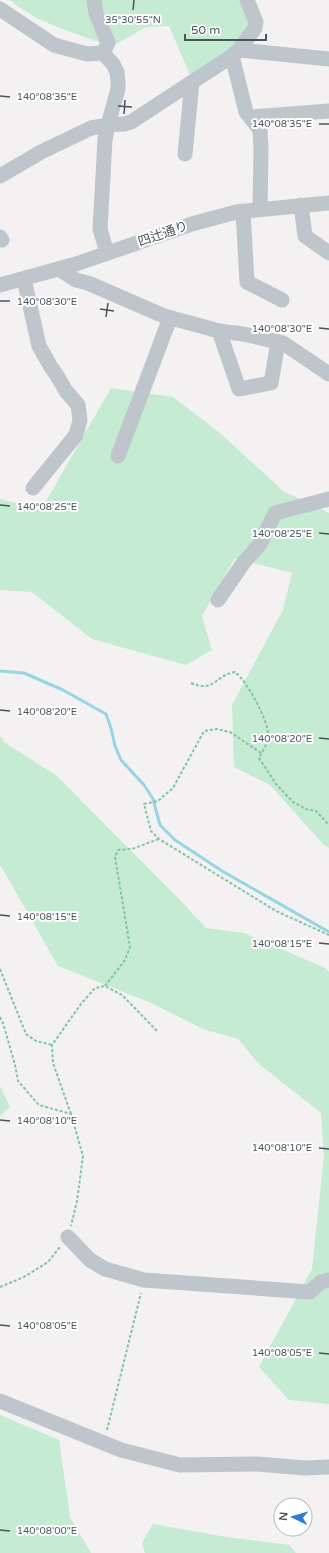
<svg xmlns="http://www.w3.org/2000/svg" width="329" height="1553" font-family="'Varela Round','Noto Sans JP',sans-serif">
<rect width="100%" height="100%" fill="#f3f1f1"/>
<g fill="#c5ebd2">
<path d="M10,0H245L253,22L236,48L191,77L169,26L146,27L111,47C76,32 41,26 10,0Z"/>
<path d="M111,388L173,397L220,433L283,491L329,513V848L324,845L270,785L234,767L232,705L283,610L292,573L235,558L202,616L212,650L186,665L92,639L32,592L0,590V499L41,510Z"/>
<path d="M0,736L4,742L57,776L178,898L206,928L244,933L325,968L329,972V1404L289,1400L259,1367L312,1269L324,1156L321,1113L259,1064L238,1039L203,1029L149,1002L58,966L1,866L0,867Z"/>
<path d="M0,1086L10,1107L0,1116Z"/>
<path d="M0,1415L59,1440L70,1517L91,1553H0Z"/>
<path d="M153,1524L226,1537L289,1545L296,1553H145L142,1543Z"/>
</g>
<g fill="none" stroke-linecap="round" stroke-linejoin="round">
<path stroke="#97d5e2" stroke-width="3" d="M0,671L24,673L63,690L106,714L111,728L115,746L121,760L144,785L153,799L160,825L175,840L222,871L329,932"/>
<g stroke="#81c5a1" stroke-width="2" stroke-dasharray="3 2" stroke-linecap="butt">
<path d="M191,683C215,693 215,675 235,672C246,680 269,721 268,735C268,743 263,751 259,758L276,784L293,802L306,809L316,811L329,825"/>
<path d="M261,753L230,732L217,729L204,731L173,788L158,801L144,804L151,831L159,839L276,911L329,935"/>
<path d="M0,969L26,1034L36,1041L52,1045"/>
<path d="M105,986L125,960L130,947L115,857L118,850L132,849L159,839"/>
<path d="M0,1017L3,1023L15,1065L18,1081L39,1105L71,1114L83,1156L77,1201L71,1226"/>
<path d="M71,1114L53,1063L52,1045L81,1004L95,988L105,986L122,995L158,1032"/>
<path d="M0,1287L24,1277L48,1262L60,1247"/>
<path d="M107,1430L141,1293"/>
</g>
<g stroke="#bec5cb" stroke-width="15">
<path d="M94,0L96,13L108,43L103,53"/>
<path d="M0,9L54,45L87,54L103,53L113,64L117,72L118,81V89L108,125L105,140L100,229L107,253"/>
<path d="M239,50L329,59"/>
<path d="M232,56L246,112L260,130L261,149L260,209"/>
<path d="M251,117L329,111"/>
<path d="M185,154L192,82"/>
<path d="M0,176L41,152L91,128L108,125L124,124L131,122L232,56L239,50L255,28L256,22L247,0"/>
<path d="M301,205L305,236L329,253"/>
<path d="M243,211L247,282L282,300"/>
<path d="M0,237L2,240"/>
<path d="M59,269L76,280L88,283L164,316L219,331L243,334L283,343L329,374"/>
<path d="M24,279L39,346L51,367L56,374L66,391L78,405L80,420L76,435L33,488"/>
<path d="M0,285L76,264L192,224L236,212L329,203"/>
<path d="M219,331L239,389L271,383L278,342"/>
<path d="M118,456L170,318"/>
<path d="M218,600L244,562L260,544L275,513L329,499"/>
<path d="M68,1237L90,1260L105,1269L144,1280L310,1292L321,1282L329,1280"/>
<path d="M0,1401L121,1450L180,1465L257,1464L305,1468L329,1467"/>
</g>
</g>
<path fill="none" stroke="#4b545c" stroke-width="1.5" d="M133,10L134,0M0,96L10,97M118,106L132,107M124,114L125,100M319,124H329M0,301H10M100,309L114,311M106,317L108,303M319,328L329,329M0,505L10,506M319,533L329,534M0,710L10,711M319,738L329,739M0,915L10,916M319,943L329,944M0,1120L10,1121M319,1148L329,1149M0,1325L10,1326M319,1353L329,1354M0,1530L10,1531"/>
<g text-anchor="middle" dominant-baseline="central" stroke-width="4" stroke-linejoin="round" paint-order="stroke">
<g font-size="13" fill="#4b545c" stroke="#fff">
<text transform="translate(163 234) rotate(-19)">四辻通り</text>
</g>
</g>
<g font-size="10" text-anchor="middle" fill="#4b545c" stroke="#fff" stroke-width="4" stroke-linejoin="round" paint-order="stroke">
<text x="133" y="23">35°30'55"N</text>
<text x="47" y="100">140°08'35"E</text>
<text x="282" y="127">140°08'35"E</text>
<text x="47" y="305">140°08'30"E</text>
<text x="282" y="332">140°08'30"E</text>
<text x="47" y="510">140°08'25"E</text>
<text x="282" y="537">140°08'25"E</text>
<text x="47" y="715">140°08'20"E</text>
<text x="282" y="742">140°08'20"E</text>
<text x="47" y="920">140°08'15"E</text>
<text x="282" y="947">140°08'15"E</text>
<text x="47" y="1124">140°08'10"E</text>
<text x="282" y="1151">140°08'10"E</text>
<text x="47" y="1329">140°08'05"E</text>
<text x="282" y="1356">140°08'05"E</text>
<text x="47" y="1534">140°08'00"E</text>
</g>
<g transform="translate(293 1517) rotate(275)"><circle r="19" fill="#ffffff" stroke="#b7bbbe"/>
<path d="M0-3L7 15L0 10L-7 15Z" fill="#2f7bcf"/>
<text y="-6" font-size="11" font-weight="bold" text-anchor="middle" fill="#4b545c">N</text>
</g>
<path d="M185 34v6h81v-6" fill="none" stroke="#4b545c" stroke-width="2"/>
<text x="191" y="34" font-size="12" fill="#4b545c" stroke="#ffffff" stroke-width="3" paint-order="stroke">50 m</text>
</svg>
